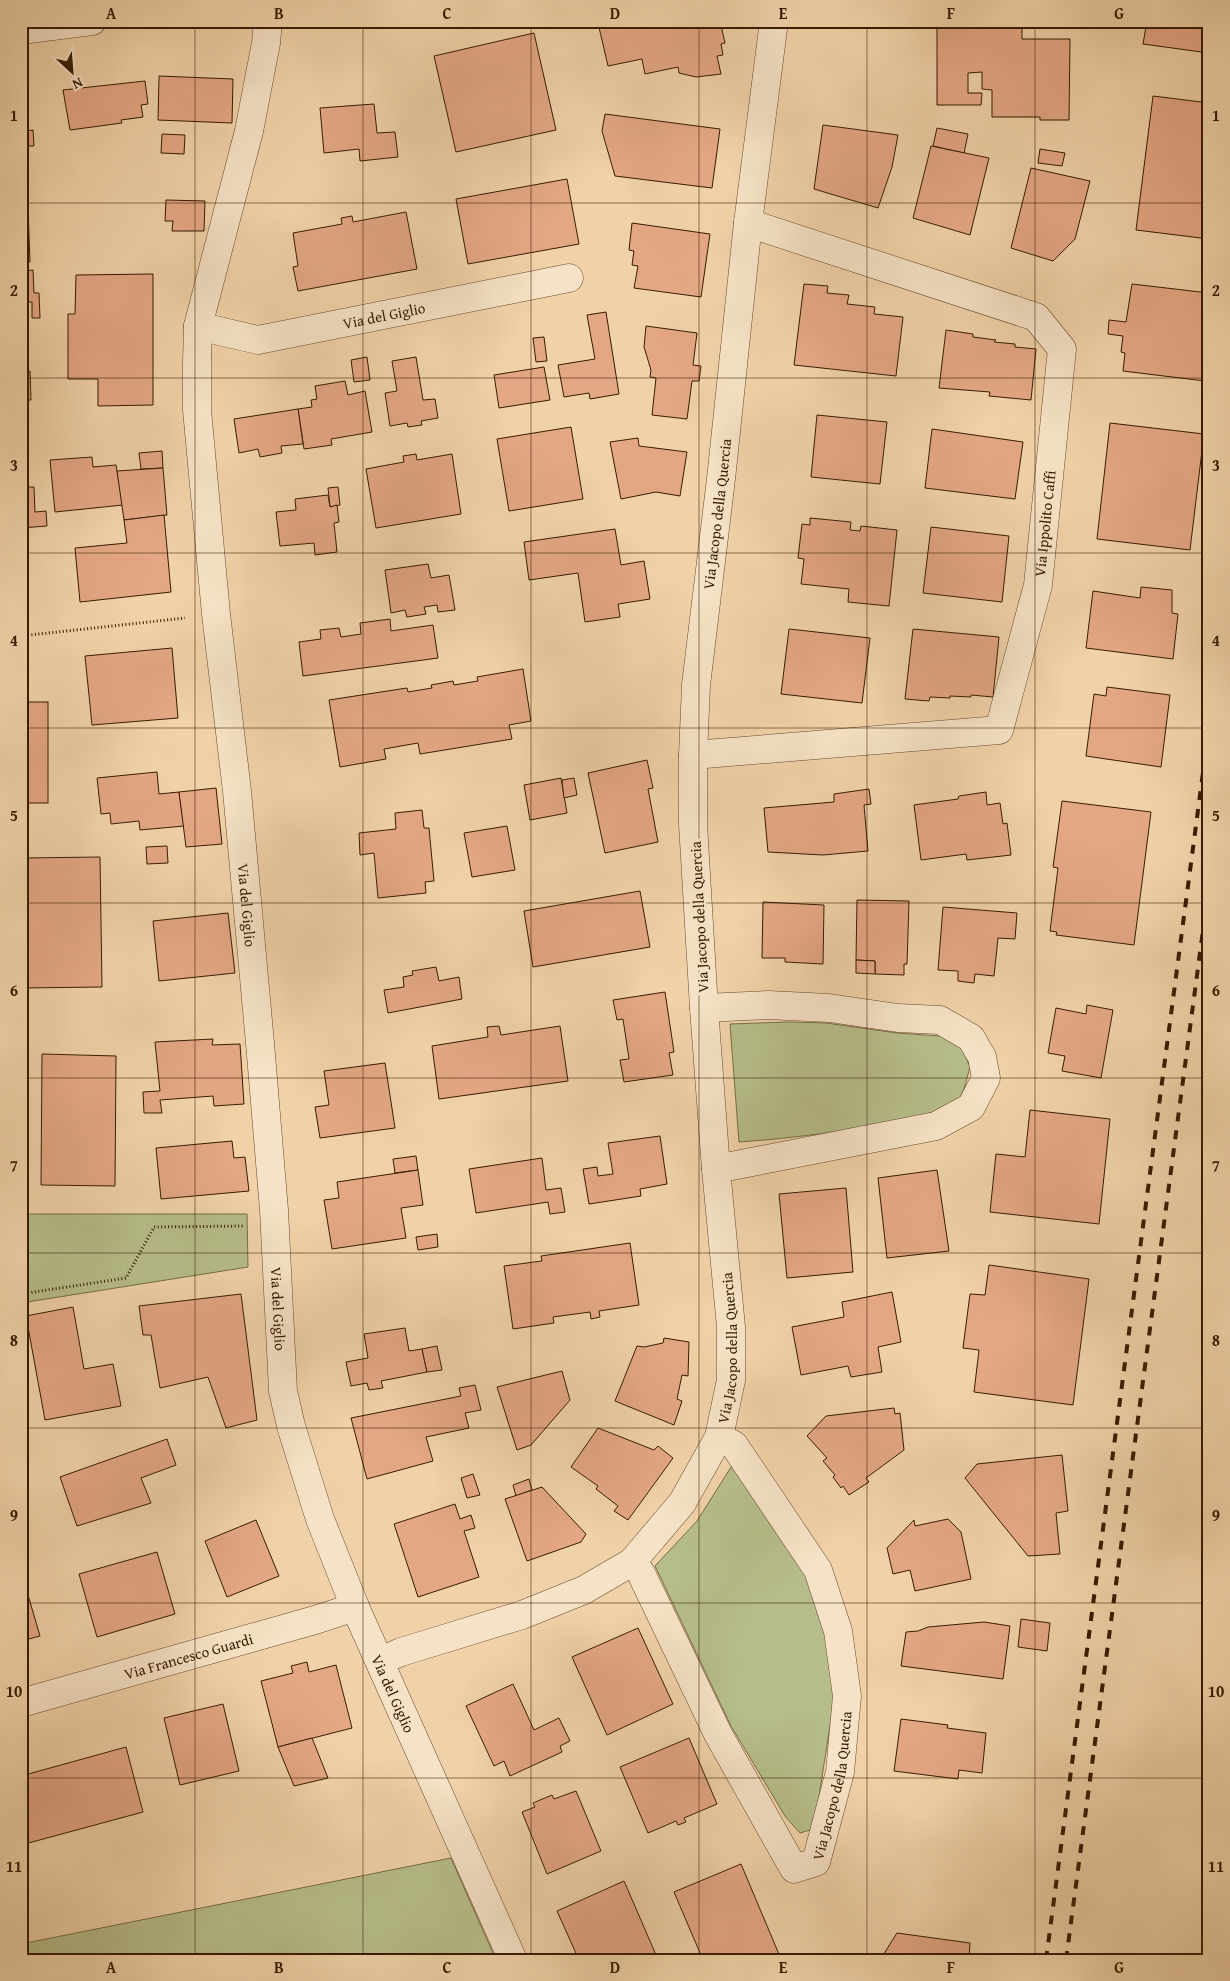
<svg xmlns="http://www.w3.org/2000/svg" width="1230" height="1981" font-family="'Gentium Book Plus',serif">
<rect width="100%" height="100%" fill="#f1d2a8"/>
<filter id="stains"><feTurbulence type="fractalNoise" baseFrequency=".004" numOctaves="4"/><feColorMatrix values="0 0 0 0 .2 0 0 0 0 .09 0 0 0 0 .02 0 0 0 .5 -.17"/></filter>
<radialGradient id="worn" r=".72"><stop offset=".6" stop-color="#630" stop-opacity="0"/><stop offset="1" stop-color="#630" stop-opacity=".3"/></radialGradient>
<g fill="#b6bd8a" stroke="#766c46">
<path d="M787,1022L826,1023L897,1033L940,1036L960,1043L970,1067L964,1089L956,1106C886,1126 811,1137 739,1142L730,1024Z"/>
<path d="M21,1214H247L248,1267L21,1303Z"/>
<path d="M733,1464L809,1575L828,1641L835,1694L817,1809L810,1830L800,1833L785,1816L731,1726L655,1566L697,1521Z"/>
<path d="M451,1858L496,1960H21V1944Z"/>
</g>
<g fill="#e4a784" stroke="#371b01">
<path d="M606,21H720L725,43L721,44L723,55L717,56L721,74L696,77L679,73L678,67L645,74L642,59L608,66L598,23Z"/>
<path d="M1147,21H1209V53L1143,44Z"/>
<path d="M990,23H1022V39H1070L1069,120H1040V117H992V90L982,89V72L968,73V93H982L981,105H937V27L990,28Z"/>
<path d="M534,33L556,130L456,152L434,56Z"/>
<path d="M159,76L233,79L232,123L158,120Z"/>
<path d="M145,81L148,104L141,105L143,117L121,120L122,123L70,130L63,90Z"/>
<path d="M21,83H24L26,131L33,130L34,146H21Z"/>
<path d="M1153,96L1209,103V239L1136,230Z"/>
<path d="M374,104L377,133L395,132L398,157L360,161L359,149L324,153L320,108Z"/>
<path d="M605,114L720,129L712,188L615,176L602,131Z"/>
<path d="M823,125L898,135L892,167L878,208L814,189Z"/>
<path d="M937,128L968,134L964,153L933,146Z"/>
<path d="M162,134L185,135L184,154L161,153Z"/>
<path d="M931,146L989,158L970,235L913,218Z"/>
<path d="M1040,149L1065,153L1062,166L1038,163Z"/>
<path d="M1031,168L1090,181L1075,239L1053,261L1011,248Z"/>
<path d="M567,179L579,244L468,264L456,199Z"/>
<path d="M166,200L205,201L204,231H172L173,221H165Z"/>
<path d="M21,204H28L29,235H21Z"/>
<path d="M406,212L417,269L298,291L293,267L298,266L293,233L342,224L341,218L352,216L353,222Z"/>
<path d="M632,223L710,234L701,297L634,288L638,266L632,265L634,251L629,250Z"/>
<path d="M21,235H29L30,262H21Z"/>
<path d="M33,270L34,293H39L40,318H32V302H21V271Z"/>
<path d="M153,274V405L98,406V379H68V314H75L76,275Z"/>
<path d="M804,284L828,286L827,293L849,295L847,304L875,307L874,314L903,317L896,376L794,365Z"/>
<path d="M1132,284L1209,293V354L1205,381L1123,371L1125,353L1121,352L1123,336L1108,334L1109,320L1126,322Z"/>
<path d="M606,312L619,394L590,399L589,393L564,397L558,365L595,359L587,315Z"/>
<path d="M646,326L697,333L693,365L701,366L699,381H692L687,419L652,415L656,378L650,377L651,370L644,347Z"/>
<path d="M946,330L973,334V337L996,340L994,342L1015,344V347L1036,349L1031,400L989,396L990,392L939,388Z"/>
<path d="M544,337L547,361L536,362L533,338Z"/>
<path d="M367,357L370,380L354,382L351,360Z"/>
<path d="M416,357L423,400L435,399L438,418L421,421L422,425L408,427L407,423L390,426L385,393L397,391L392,361Z"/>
<path d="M544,367L550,400L499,408L494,375Z"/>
<path d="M21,371H30L31,400H21Z"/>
<path d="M345,381L348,395L365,391L372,432L331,439L332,445L304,449L298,409L312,407L311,400L317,399L315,386Z"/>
<path d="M298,409L303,444L281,446L282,453L260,457L258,449L239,453L234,419Z"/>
<path d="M817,415L887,422L880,484L811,477Z"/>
<path d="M1110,423L1204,434L1190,550L1097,539Z"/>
<path d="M571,427L583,499L509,511L497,439Z"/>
<path d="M932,429L1023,442L1015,499L925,488Z"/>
<path d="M638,438L639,446L687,452L680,496L656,492L621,499L610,442Z"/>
<path d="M162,451L163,468L141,469L139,453Z"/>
<path d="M416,454L417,460L452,454L461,514L376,528L366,469L404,462L403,456Z"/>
<path d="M92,457L93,467L116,465L123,505L55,512L50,460Z"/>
<path d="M163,468L167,515L124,520L117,471Z"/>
<path d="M21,487H34L35,512L46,511L47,526L21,528Z"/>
<path d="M338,487L340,505L330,507L328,488Z"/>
<path d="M328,495L330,507L337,505L339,522L334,523L337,552L315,555L314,543L280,546L276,512L296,510L295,499Z"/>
<path d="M164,515L171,592L80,602L75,548L127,543L124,520Z"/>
<path d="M810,518L851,522L850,530L860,531L861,526L897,530L889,606L848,602L849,589L801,584L804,559L798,558L802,524L810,525Z"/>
<path d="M931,527L1009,536L1002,602L923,593Z"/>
<path d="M615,529L621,565L644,561L650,599L618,604L620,617L585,622L578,573L529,580L524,542Z"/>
<path d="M22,555L27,602H21V556Z"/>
<path d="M428,564L431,578L449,575L455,610L438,612L437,605L424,607L426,614L407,617L405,610L391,613L385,570Z"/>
<path d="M1141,587L1172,590V613L1178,614L1173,659L1086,648L1093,591L1140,598Z"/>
<path d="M390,619L391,631L433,625L438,658L303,676L299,642L321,639L320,630L339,628L341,637L361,634L360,623Z"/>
<path d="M789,629L870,638L862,703L781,694Z"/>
<path d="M913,629L999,637L993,697L971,695V697L950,696V698L930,697L929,701L905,699Z"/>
<path d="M172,648L178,718L92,725L85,656Z"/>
<path d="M523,669L531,721L509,725L512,739L420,754L418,743L384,749L386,759L340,767L329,700L407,688L408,692L432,688L431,685L453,681L454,685L478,681L477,677Z"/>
<path d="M1107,687L1170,695L1161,767L1086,756L1094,694L1106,696Z"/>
<rect x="21" y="702" width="27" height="101"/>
<path d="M647,760L653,788L648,789L658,842L605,853L588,773Z"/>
<path d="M157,772L159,794L179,792L184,826L140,830L139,821L111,824L110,813L101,814L97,778Z"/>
<path d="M561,778L567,813L530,820L524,785Z"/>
<path d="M574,778L577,795L564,798L562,780Z"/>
<path d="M216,788L222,844L186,847L179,792Z"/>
<path d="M869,789L871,804L864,805L868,851L823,855L768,852L764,808L834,802V794Z"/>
<path d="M986,792L987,805L1000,803L1003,824L1007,823L1011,855L967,860L966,854L921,860L914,805L958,799L959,796Z"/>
<path d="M1062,801L1151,812L1134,945L1056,935L1057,932L1050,931L1058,868L1053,867Z"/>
<path d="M422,810L424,828H429L434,881L425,882L426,893L378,898L374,853L360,855L359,833L396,829L395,813Z"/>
<path d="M507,826L515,870L472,877L464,833Z"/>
<path d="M167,846L168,863L147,864L146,847Z"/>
<path d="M100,857L102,987L21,988V858Z"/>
<path d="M640,891L650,947L533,967L524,911Z"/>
<path d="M857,900L909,901L907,964H904V975L875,974V961L856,960Z"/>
<path d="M763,902L824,905L823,964L785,962V958H762Z"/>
<path d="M943,907L1017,913L1015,939L998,938L994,976L975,974L974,983L958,981V971L938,970Z"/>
<path d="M228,913L235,973L159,981L153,921Z"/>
<path d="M856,960L875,961V974L856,973Z"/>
<path d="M436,967L439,981L459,977L462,999L388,1013L384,990L404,987L403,977L413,975L412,971Z"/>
<path d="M665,992L674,1052L669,1053L673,1075L624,1082L620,1060L629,1059L623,1019L617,1020L613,1000Z"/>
<path d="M1087,1005L1113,1010L1101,1078L1062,1071L1065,1056L1048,1053L1056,1008L1086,1014Z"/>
<path d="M499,1026L501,1035L560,1026L568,1081L439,1099L432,1046L488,1037L487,1027Z"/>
<path d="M213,1039L212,1045L240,1044L244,1104L214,1106L213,1096L160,1100L162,1113H144L143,1092L160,1091L155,1042Z"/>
<path d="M42,1054L116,1056L115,1186L41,1185Z"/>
<path d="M385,1063L395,1128L320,1138L315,1107L329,1105L324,1071Z"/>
<path d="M1030,1110L1110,1119L1099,1224L990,1212L996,1154L1025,1157Z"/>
<path d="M660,1136L667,1184L640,1189L641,1196L589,1204L583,1169L597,1167L598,1176L613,1174L608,1143Z"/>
<path d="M232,1141L234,1158L245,1157L249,1191L161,1199L156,1148Z"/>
<path d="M416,1156L418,1170L395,1173L393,1159Z"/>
<path d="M542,1158L546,1190L561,1188L565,1212L550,1214L548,1202L476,1213L469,1169Z"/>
<path d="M418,1170L423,1205L401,1208L406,1238L332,1249L324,1200L339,1198L337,1182Z"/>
<path d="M937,1170L949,1251L887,1258L878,1178Z"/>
<path d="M846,1188L853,1272L787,1278L779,1194Z"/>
<path d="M437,1234L438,1247L418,1250L416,1237Z"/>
<path d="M630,1243L639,1305L599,1311L600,1317L591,1319L590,1312L553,1317L554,1323L513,1329L504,1266L542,1261L541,1256Z"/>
<path d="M989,1265L1089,1279L1073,1405L974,1392L979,1350L963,1348L970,1294L985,1295Z"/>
<path d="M892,1292L901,1342L878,1347L882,1372L851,1377L848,1366L801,1375L792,1327L844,1317L842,1302Z"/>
<path d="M241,1294L257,1420L226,1428L208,1377L160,1388L151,1335H143L139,1306Z"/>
<path d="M73,1307L84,1369L113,1364L121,1406L45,1420L26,1316Z"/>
<path d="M405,1328L409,1351L422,1349L427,1372L381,1381L383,1388L369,1390L367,1383L351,1386L346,1362L368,1358L364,1334Z"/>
<path d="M664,1338L689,1342L688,1376L682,1375L677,1399L682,1401L674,1425L615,1401L637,1346L644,1347L663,1343Z"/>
<path d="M437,1346L442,1370L427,1372L422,1349Z"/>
<path d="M562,1371L570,1400L531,1445L517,1450L497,1387Z"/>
<path d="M475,1385L481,1410L465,1413L469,1428L426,1437L433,1461L367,1479L351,1418L461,1396L459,1388Z"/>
<path d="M894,1408L895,1414L900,1413L904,1450L866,1478L869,1482L849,1495L843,1486L841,1488L833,1477L835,1475L823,1461L827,1458L807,1436L826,1416Z"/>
<path d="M598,1428L654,1450L658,1446L673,1458L628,1520L614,1511L618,1506L596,1489L598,1486L571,1467Z"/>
<path d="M167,1439L176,1465L141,1478L151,1503L77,1526L60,1477Z"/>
<path d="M1062,1455L1068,1511L1056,1513L1060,1554L1028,1556L965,1478L977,1464Z"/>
<path d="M473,1474L480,1495L467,1498L461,1478Z"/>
<path d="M529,1479L532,1490L516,1496L513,1485Z"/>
<path d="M542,1487L586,1534L581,1542L527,1561L505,1499Z"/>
<path d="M21,1500L25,1514L21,1515Z"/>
<path d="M455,1504L460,1519L471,1515L475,1528L464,1531L479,1577L418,1597L394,1524Z"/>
<path d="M948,1519L961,1532L971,1579L915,1591L910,1570L893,1574L887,1548L914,1520L915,1526Z"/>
<path d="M256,1520L279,1576L227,1597L205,1541Z"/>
<path d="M157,1552L175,1614L97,1637L79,1574Z"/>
<path d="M21,1571L40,1636L21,1641Z"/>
<path d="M1021,1619L1050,1623L1047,1651L1018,1647Z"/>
<path d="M984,1622L1010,1626L1003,1679L901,1666L906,1632L918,1631L928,1627Z"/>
<path d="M638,1628L673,1704L607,1735L572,1657Z"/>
<path d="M307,1662L309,1672L336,1665L352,1728L278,1747L261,1681L293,1673L291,1666Z"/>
<path d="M513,1684L534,1730L559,1718L570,1741L560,1746L562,1752L510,1776L504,1761L494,1766L466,1706Z"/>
<path d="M223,1704L239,1771L180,1785L164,1718Z"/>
<path d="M901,1719L948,1725L947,1728L986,1733L982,1773L959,1770L958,1779L894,1771Z"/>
<path d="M312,1738L328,1778L294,1786L278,1747Z"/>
<path d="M689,1738L717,1804L684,1818L686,1822L678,1825L676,1821L648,1833L620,1767Z"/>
<path d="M126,1747L143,1812L21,1845V1776Z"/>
<path d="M576,1791L601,1851L547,1874L522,1812L535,1807L533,1803L552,1795L554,1799Z"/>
<path d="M741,1864L781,1959L703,1960L674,1892Z"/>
<path d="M624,1881L656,1955L645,1960H579L557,1911Z"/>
<path d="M897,1933L970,1943L969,1960H880Z"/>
</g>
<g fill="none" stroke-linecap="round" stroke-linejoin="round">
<defs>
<g id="minor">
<path id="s1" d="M268,21L266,43L249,131L198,326L197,363V410L216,614L237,791L260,1043L274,1210L283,1391L291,1426L320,1519L355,1607L513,1960"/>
<path d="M21,30L92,21"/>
<path id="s2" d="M198,326L258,340L569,278"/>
<path id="s3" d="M693,755L999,730L1038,585L1062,349L1036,317L748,223"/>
<path d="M704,1008L768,1005L829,1008L898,1018L940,1020L971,1038L982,1057L986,1078L971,1107L936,1126L716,1169"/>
<path id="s4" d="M632,1562L641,1573L718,1734L794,1869L816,1862L840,1772L847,1696L838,1631L818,1570L734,1445L719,1437"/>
<path id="s5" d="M380,1661L401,1652L522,1615L584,1590L632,1562L682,1503L719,1437L731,1380V1327L716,1169L704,1008L693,824V755L696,685L721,479L748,223L774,21"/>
<path id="s6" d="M21,1703L315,1620L355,1607"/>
</g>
</defs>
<use href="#minor" stroke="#66492b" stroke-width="29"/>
<g stroke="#371b01" stroke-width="3" stroke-dasharray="1 2.5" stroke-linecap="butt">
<path d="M21,636L185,618"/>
<path d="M21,1294L126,1278L154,1227L244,1226"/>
</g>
<use href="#minor" stroke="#f6e2c6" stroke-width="28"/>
<g stroke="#371b01" stroke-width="4" stroke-dasharray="9 9" stroke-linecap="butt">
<path d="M1046,1960L1209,727"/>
<path d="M1066,1960L1209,885"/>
</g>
</g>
<path fill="none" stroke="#371b01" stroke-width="1" stroke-opacity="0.55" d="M195,21V1960M363,21V1960M531,21V1960M699,21V1960M867,21V1960M1035,21V1960M21,203H1209M21,378H1209M21,553H1209M21,728H1209M21,903H1209M21,1078H1209M21,1253H1209M21,1428H1209M21,1603H1209M21,1778H1209"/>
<g text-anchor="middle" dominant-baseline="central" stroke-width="5" stroke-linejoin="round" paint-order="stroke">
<g font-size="15" fill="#371b01" stroke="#f6e2c6">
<text stroke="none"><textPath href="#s2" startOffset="190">Via del Giglio</textPath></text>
<text stroke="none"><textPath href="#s5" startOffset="1352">Via Jacopo della Quercia</textPath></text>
<text stroke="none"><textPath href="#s3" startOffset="519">Via Ippolito Caffi</textPath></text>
<text stroke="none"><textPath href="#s1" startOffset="895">Via del Giglio</textPath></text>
<text transform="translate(699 917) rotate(-93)">Via Jacopo della Quercia</text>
<text stroke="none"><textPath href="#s1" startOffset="1300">Via del Giglio</textPath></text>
<text stroke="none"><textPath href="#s5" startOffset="515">Via Jacopo della Quercia</textPath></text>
<text stroke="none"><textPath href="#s6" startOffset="174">Via Francesco Guardi</textPath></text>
<text stroke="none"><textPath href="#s1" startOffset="1705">Via del Giglio</textPath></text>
<text stroke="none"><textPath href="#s4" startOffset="449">Via Jacopo della Quercia</textPath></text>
</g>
</g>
<rect width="1230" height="1981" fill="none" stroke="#f1d2a8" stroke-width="55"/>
<g transform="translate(72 72) rotate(154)" stroke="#f6e2c6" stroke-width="4" paint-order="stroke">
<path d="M0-4L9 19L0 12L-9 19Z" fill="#371b01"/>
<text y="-8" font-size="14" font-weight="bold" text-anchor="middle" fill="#371b01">N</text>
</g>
<rect x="28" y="28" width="1174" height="1926" fill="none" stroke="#371b01" stroke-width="2"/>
<g font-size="16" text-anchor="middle" font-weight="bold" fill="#371b01">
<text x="111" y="19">A</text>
<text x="279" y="19">B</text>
<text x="447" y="19">C</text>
<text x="615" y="19">D</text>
<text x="783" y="19">E</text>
<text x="951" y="19">F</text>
<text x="1119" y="19">G</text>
<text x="14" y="121">1</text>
<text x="1216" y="121">1</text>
<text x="14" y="296">2</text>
<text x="1216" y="296">2</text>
<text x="14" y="471">3</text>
<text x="1216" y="471">3</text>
<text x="14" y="646">4</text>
<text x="1216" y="646">4</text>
<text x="14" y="821">5</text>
<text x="1216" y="821">5</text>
<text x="14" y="996">6</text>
<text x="1216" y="996">6</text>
<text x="14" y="1171">7</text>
<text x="1216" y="1171">7</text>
<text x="14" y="1346">8</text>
<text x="1216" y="1346">8</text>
<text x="14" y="1521">9</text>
<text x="1216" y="1521">9</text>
<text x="14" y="1697">10</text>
<text x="1216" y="1697">10</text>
<text x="14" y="1872">11</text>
<text x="1216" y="1872">11</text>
<text x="111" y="1973">A</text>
<text x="279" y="1973">B</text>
<text x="447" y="1973">C</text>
<text x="615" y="1973">D</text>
<text x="783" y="1973">E</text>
<text x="951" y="1973">F</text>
<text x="1119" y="1973">G</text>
</g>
<rect width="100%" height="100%" filter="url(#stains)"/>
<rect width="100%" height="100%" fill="url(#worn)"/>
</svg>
